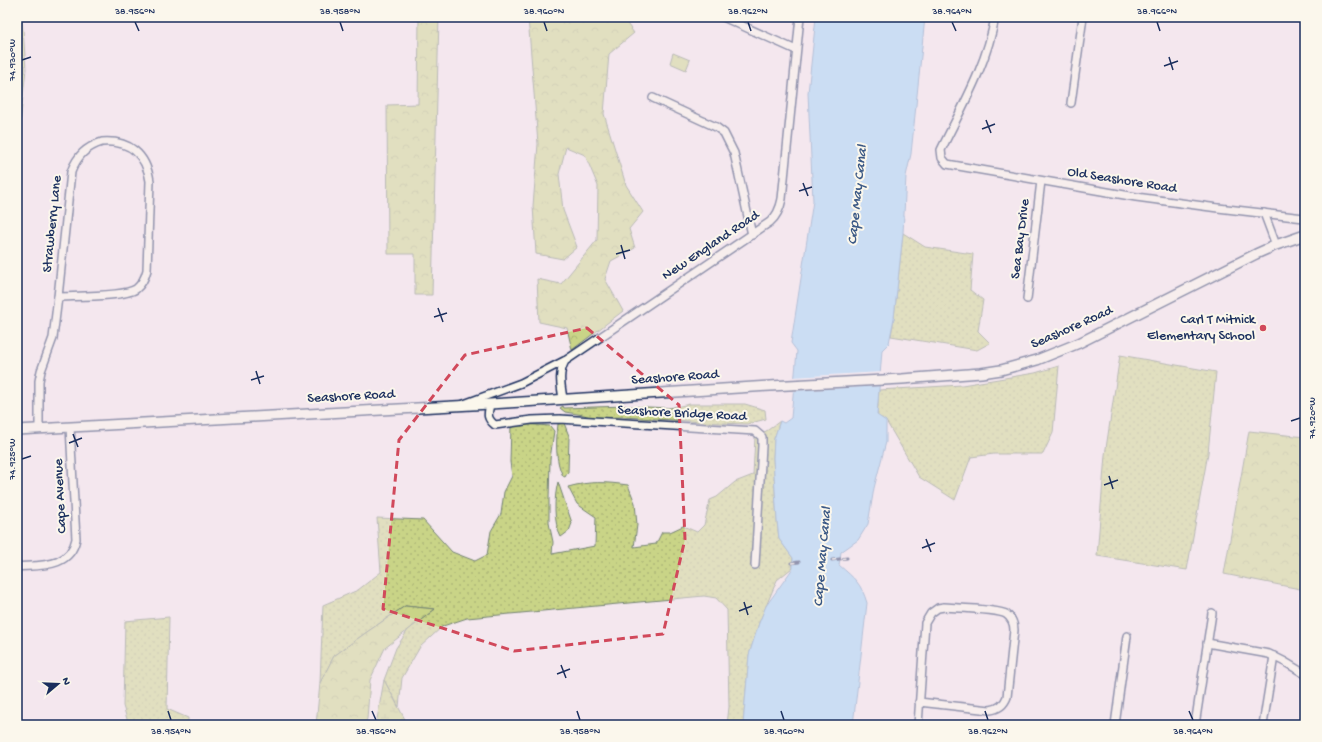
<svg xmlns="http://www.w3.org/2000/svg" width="1322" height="742" font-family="'Gochi Hand',sans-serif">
<defs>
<pattern id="grass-dots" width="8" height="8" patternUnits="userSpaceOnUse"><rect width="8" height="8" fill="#c9d487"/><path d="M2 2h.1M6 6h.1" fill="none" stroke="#acb677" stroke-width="1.8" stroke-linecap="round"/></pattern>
<pattern id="forest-crowns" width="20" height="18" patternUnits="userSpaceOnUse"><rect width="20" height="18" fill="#c9d487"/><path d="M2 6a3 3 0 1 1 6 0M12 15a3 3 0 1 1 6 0" fill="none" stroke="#acb677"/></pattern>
<pattern id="wetland-marsh" width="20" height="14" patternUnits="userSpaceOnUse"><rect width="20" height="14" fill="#c9d487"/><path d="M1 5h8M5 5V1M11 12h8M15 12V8" fill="none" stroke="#acb677"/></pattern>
<pattern id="cemetery-stones" width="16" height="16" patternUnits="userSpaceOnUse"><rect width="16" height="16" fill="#c9d487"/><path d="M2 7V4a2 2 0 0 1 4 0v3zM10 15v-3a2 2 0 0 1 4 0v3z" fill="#acb677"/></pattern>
</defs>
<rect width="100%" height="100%" fill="#f4e7ee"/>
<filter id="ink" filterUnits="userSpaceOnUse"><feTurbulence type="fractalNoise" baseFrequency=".025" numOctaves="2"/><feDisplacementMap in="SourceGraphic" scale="8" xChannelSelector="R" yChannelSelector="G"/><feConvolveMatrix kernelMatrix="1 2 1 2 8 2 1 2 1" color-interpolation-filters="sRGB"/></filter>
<g filter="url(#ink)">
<g fill="url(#grass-dots)" stroke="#728272">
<path d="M903,233L925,247L973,254L970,290L983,300L978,331L990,343L977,350L891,336L894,318Z"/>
<path d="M1120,355L1216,372L1208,453L1187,570L1097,556L1105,455Z"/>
<path d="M1059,366L1053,433L1043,454H994L971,457L955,500L919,477L886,421L877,416L879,390L962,385L1035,373Z"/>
<path d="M690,404H745L765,410L766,419L747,424L719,423L623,417L593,418L584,415L565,412L560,408L563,406L564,408L625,406L670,408Z"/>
<path d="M780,421L774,439L773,458L777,521L779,539L793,558L792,568L777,580L759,623L749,655L743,725H727L729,707L727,610L716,598L704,596L467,618L443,626L420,647L402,678L399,707L384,680L396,648L408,630L435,609L405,606L364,634L334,656L320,683L323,605L358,590L381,572L377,518L423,520L452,552L475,561L487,555L491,531L501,514L504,492L512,476L510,462L511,426L523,424L550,426L554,431L550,459L549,499V523L553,542L552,554L595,546L596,517L577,504L568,487C590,481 605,482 628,485L635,503L637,525L634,547L656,544L662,532H670L683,526L697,532L704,525L710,500L717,497L735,482L753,475L755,437L768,430Z"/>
<path d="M564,423L569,436L568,472L565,477L563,476C555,461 556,441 558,424Z"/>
<path d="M558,482L572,523L569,531L561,537C553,523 554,497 558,482Z"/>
<path d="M169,617L167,709L188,718V725H126L127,719L123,706L125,621Z"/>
</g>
<g fill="url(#forest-crowns)" stroke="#728272">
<path d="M419,17H439L432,295H415V254H388L387,105L418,104Z"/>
<path d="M528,17H580L583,19L601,17H622L634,33L609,54L604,114L626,185L643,212L629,229L635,248L611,261L605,279L623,311L572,350L567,328L539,322L537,279L561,284L597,240L598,186L585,155L566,147L559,174L563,210L577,247L563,259L536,254L533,206L538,144Z"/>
<path d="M1249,431L1305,437V590L1224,574Z"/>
<path d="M405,606L435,609L385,648L370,680L367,719L364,725H316L320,683L334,656L364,634Z"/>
</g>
<path fill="url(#wetland-marsh)" stroke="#728272" d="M384,680L408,725H376Z"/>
<path fill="url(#cemetery-stones)" stroke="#728272" d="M17,17H22L26,69L17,152Z"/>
<path fill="#c9d487" stroke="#728272" d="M673,53L690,60L686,70L670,63Z"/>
<path fill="#99d1f9" stroke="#6790bb" d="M816,17H925L911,154L906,176L903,233L894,318L889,343L882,350L877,415L886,421V442L874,488L868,524L858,540L841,552L839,565C855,579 861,583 867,603L853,725H743L749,655L759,623L766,606L793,568V558L779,539L777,521L773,458L774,439L780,421L784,423L791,418L797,351L791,343L813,201L808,93Z"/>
<path fill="#f4e7ee" d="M883,372L881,386L791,391L793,377Z"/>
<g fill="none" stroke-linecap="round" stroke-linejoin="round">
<defs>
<g id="minor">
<path d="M723,17L796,50"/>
<path d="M995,17C987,65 962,107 941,150L942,158L947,164L1136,197L1218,208L1304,218"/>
<path d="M653,98L716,127L724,133L734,153L752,235"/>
<path d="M1071,103L1083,17"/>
<path d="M102,142C129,140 146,154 150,181L147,270C145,278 142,284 136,289C124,297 75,296 58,297L71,172C77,156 86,147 102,142Z"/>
<path d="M1264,213L1276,245"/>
<path d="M1027,299L1041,181"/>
<path d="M563,399C561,385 558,374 565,361L770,222C777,216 780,209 782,199L800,17"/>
<path d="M464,404L521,383L564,361"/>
<path d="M490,404C488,414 486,418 495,425L532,420L560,419L755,431L762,437V446L755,565"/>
<path d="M39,428V381L41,371L53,338L58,297"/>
<path d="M17,567C41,565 70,568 76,539L70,427"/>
<path d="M1207,643L1269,654L1285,662L1305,674"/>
<path d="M918,725L925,623L931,613L938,608L944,607C956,608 998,609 1006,614C1012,618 1014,624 1014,630L1007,697C1004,705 999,709 990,710L919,702"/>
<path d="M1115,725L1127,636"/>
<path d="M1195,725L1212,613"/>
<path d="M1263,725L1274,656"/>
</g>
<path id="major" d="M17,430L490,404L770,386L902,379L981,373L1001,370L1037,360L1079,343L1256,254L1276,245L1305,235"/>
</defs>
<use href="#minor" stroke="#1b2f5e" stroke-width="10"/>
<use href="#major" stroke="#1b2f5e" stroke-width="12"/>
<use href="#minor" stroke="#fbf7ec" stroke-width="7"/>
<use href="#major" stroke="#fbf7ec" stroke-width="9"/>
<defs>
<g id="rail">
<path d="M832,560L847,558"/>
<path d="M791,563L799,562"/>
</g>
</defs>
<use href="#rail" stroke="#1b2f5e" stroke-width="3"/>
<use href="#rail" stroke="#fbf7ec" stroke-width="1.5" stroke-dasharray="4.5" stroke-linecap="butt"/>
</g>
</g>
<path d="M0 0H1322V742H0ZM587,328L679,405L685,539L663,634L514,651L383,609L399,440L465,355Z" fill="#f4e7ee" fill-opacity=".55" fill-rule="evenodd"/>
<path fill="none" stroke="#d1495b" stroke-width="3" stroke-dasharray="8 5" stroke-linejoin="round" d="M587,328L679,405L685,539L663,634L514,651L383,609L399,440L465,355Z"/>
<path fill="none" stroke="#1b2f5e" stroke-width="1.5" d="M135,22L139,31M340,22L343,31M544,22L547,31M748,22L751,31M952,22L956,31M1157,22L1160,31M1169,57L1173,70M22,60L31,57M1164,66L1178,61M986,120L991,133M982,129L995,124M803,183L808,196M799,191L812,187M621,245L625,259M616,254L630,250M438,308L443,322M434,317L447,313M256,371L260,384M251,380L264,376M1291,421L1300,418M73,434L78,447M69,443L82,438M22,459L31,456M1109,476L1113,489M1104,485L1118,480M926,539L931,552M922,548L935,543M744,602L748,615M739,611L752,606M561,665L566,678M557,674L570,669M168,711L171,720M372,711L376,720M577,711L580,720M781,711L784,720M985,711L988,720M1189,711L1193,720"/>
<circle fill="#d1495b" stroke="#fbf7ec" stroke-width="1.5" cx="1263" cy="328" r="4"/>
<g text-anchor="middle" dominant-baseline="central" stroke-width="4" stroke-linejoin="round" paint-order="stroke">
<g font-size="14" fill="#1b2f5e" stroke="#fbf7ec">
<text transform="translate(1122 181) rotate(9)">Old Seashore Road</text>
<text transform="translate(53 224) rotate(-84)">Strawberry Lane</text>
<text transform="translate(1021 239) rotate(-83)">Sea Bay Drive</text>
<text transform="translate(711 246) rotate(-34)">New England Road</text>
<text transform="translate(1072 328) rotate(-24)">Seashore Road</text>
<text transform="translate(675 378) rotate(-4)">Seashore Road</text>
<text transform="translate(351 397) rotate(-3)">Seashore Road</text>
<text transform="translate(682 414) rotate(3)">Seashore Bridge Road</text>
<text transform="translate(61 496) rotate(-93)">Cape Avenue</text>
</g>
<g font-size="14" fill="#1b2f5e" stroke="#fbf7ec" text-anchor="end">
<text x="1255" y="320">Carl T Mitnick<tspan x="1255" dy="16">Elementary School</tspan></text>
</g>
<g font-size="15" font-style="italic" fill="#3a5885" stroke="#fbf7ec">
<text transform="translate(858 195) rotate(-84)">Cape May Canal</text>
<text transform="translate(823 557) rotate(-85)">Cape May Canal</text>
</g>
</g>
<rect width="1322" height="742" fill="none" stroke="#fbf7ec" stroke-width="44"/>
<g transform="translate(58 684) rotate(71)" stroke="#fbf7ec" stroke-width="3" paint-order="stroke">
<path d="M0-3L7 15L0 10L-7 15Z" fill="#1b2f5e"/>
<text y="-6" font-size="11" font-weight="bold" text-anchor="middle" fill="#1b2f5e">N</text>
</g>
<rect x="22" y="22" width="1278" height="698" fill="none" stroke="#1b2f5e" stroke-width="1.5"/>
<g font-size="10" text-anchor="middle" fill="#1b2f5e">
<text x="135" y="14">38.956°N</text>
<text x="340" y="14">38.958°N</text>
<text x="544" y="14">38.960°N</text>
<text x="748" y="14">38.962°N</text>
<text x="952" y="14">38.964°N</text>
<text x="1157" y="14">38.966°N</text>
<text transform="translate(11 60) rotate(-90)" y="4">74.930°W</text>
<text transform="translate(1311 418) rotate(-90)" y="4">74.920°W</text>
<text transform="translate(11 459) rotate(-90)" y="4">74.925°W</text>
<text x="171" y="734">38.954°N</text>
<text x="376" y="734">38.956°N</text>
<text x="580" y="734">38.958°N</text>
<text x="784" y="734">38.960°N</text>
<text x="988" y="734">38.962°N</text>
<text x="1193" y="734">38.964°N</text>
</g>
</svg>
